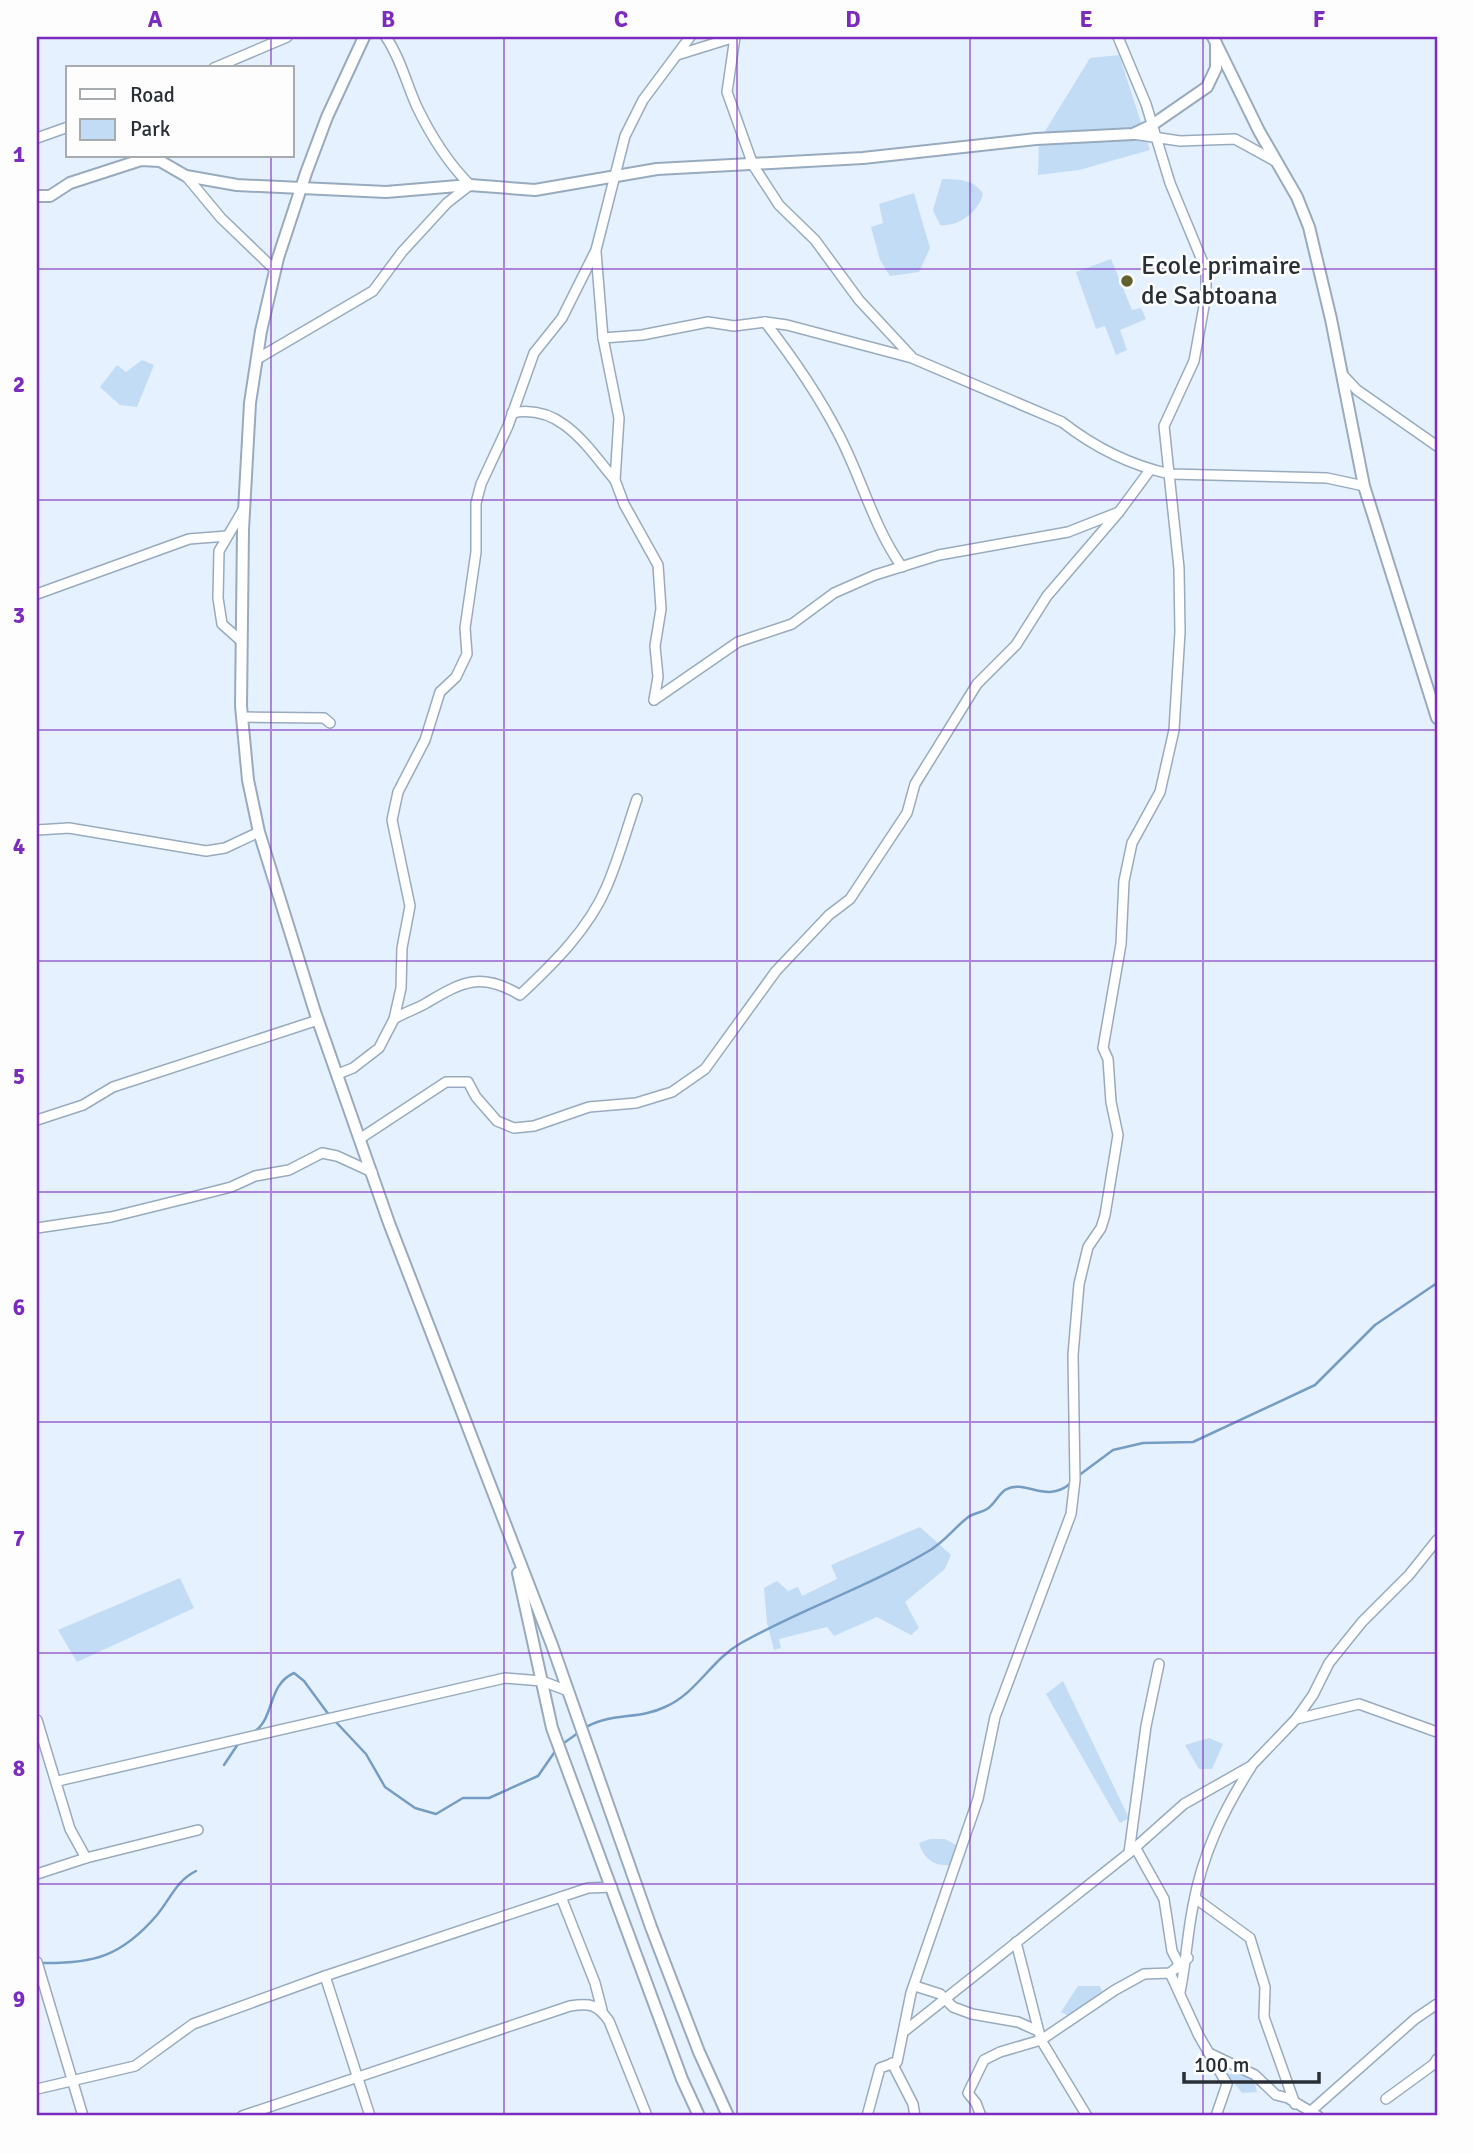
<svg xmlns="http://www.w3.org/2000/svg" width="1474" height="2153" font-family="Signika,sans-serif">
<rect width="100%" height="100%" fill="#e5f1fe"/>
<g fill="#c2dcf6">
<path d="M1119,55L1150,150L1079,170L1038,175L1039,141L1090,58Z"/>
<path d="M942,179C958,179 975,180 983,194C978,212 959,227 940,225L933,210Z"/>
<path d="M914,193L930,248L919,272L890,276L880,260L871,227L883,223L879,204Z"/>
<path d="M1111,259L1132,310L1141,308L1146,319L1120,330L1127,350L1116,355L1105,326L1096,329L1076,272Z"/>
<path d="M142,360L154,365L137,407L120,405L100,387L117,365L126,372Z"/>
<path d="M920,1527L951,1555L945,1569L905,1602L919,1628L911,1635L877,1617L834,1636L827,1627L779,1639L781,1648L774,1650L767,1623L764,1588L777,1581L788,1591L798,1587L802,1596L837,1579L831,1565Z"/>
<path d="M180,1578L194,1608L77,1662L58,1630Z"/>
<path d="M1063,1681L1129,1818L1120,1823L1046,1694Z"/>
<path d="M1209,1738L1223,1744L1212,1769H1199L1185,1745Z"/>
<path d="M930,1839H945L960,1847L953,1865C935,1867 924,1860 919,1843Z"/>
<path d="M1078,1986H1100L1104,1996L1074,2018L1061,2012Z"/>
<path d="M1239,2071L1253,2075L1257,2092L1242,2093L1228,2075Z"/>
</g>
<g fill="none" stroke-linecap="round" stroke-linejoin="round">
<g stroke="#759cc3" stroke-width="2.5">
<path d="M1078,1476L1113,1450L1143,1443L1193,1442L1315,1385L1375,1325L1437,1283"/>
<path d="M334,1720L366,1754L385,1787L415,1808L436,1814L463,1798H489L538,1776L556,1750"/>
<path d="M583,1729C609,1712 638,1720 665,1707C697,1693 711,1660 741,1643C801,1609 868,1587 927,1552C944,1543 953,1529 967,1518C973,1513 981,1513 987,1509C994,1505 998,1495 1005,1490C1026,1478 1045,1505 1071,1483"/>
<path d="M254,1732C275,1718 267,1685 294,1673L304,1681L329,1715"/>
<path d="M561,1745L578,1733"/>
<path d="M224,1765L240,1741"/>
<path d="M40,1963C93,1964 121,1957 157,1915C171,1898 176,1881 196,1871"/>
</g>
<defs>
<g id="minor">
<path d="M677,55L735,37L727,92L753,165L779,205L815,240L859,300L911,356"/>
<path d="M214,68L287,37"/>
<path d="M1133,134L1180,141L1235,139L1275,161"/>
<path d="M37,138L68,127"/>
<path d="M186,176L221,218L275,270"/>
<path d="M596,252L603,338L619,418L615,480L624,504L658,565L661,609L655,646L658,677L654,700"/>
<path d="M765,322C793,358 818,394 839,435C862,479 873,526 902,567"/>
<path d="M603,338L642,335L708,322L734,326L765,322L787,325L912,358L1062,422C1094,447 1129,465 1170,474L1327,478L1364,486"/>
<path d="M257,359L373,291L402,252L447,203L470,185C448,163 431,136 417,107C406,83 401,59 386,37"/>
<path d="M1342,374L1357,390L1437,446"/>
<path d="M512,413C561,403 587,447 615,480"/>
<path d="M37,594L189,539L227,536"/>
<path d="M241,641L222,624L218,598L219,551L243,510"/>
<path d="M654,700L738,642L792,624L834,593L875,575L939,555L1068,532L1119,512L1150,470"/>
<path d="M242,717L324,718L330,723"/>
<path d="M37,830L69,828L206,851L225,848L259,832"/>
<path d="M394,1019C405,1012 417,1009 428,1002C463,981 482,972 520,995C553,964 589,929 607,886C619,858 627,828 637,799"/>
<path d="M338,1074L353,1068L379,1048L394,1019L401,988L402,948L410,906L392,820L398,792L425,740L440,692L456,677L467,654L465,628L476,552V503L481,484L508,426L534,353L562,318L596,250L625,136L643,100L690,37"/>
<path d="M37,1120L83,1105L113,1087L318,1020"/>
<path d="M361,1138L446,1082H468L476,1097L497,1121L514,1128L534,1126L589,1107L636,1103L672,1092L705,1069L776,971L829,915L850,899L907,813L915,784L977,684L1016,645L1047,596L1119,512"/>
<path d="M37,1228L111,1217L192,1197L231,1187L255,1176L289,1170L322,1153L337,1156L372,1172"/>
<path d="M1296,1719L1359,1704L1437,1732"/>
<path d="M37,1720L70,1829L86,1858"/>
<path d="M58,1781L505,1678L542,1681L568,1691"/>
<path d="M1135,1847L1164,1899L1172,1951L1182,1970"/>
<path d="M1129,1853L1146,1726L1159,1664"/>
<path d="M37,1874L86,1858L198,1830"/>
<path d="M561,1897L595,1983L602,2010"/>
<path d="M1195,1898L1250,1938L1265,1987L1264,2017L1295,2104"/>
<path d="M1016,1942L1041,2040L1087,2116"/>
<path d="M37,1962L83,2116"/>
<path d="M1170,1973L1199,2036L1227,2084L1216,2116"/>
<path d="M325,1976L370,2116"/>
<path d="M915,1986L940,1994L953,2007L972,2014L1018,2022L1038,2031"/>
<path d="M1180,1992C1186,1964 1187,1935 1193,1906C1202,1855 1223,1811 1251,1767"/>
<path d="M906,2030L1129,1853L1184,1804L1251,1766L1296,1719L1313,1695L1329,1663L1362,1622L1409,1575L1437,1540"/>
<path d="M1211,2054L1255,2075L1276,2095L1288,2098L1318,2116"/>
<path d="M892,2063L913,2104L915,2116"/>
<path d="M37,2089L135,2066L193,2024L325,1976L588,1888L612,1887"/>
<path d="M1386,2099L1434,2064L1437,2059"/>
<path d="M1311,2111L1415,2019L1437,2004"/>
<path d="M242,2116L570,2006C590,2003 597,2004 609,2021L647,2116"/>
<path d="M867,2116L880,2068L897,2062L911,1993L978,1799L995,1717L1071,1514L1075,1480L1073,1355L1079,1284L1088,1247L1101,1228L1105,1215L1118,1135L1111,1102L1108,1059L1103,1048L1121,944L1124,881L1132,843L1160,792L1174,730L1180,632L1179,568L1164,426L1194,361L1206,295V270L1170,183L1146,104L1118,37"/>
<path d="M981,2116L976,2103L968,2093L984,2060L1000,2052L1041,2040L1115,1990L1144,1974L1170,1973L1188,1958"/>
</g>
<g id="tertiary">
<path d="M364,37L327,117L306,173L278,258L261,331L250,403L243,530L241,706L248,780L259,832L315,1012L389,1223L552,1645L651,1927L699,2052L728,2116"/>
<path d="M1213,37L1259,131L1297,197L1309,227L1331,319L1364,486L1437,718"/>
<path d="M37,196H50L70,183L141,160L160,161L186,176L237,185L386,192L470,185L535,190L657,169L863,158L1036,139L1133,134L1152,125L1207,87L1216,68V44"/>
<path d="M518,1573L552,1728L682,2079L699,2116"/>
</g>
</defs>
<use href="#minor" stroke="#98abbe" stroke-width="12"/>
<use href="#tertiary" stroke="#98abbe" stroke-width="14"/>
<use href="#minor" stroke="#fff" stroke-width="9"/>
<use href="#tertiary" stroke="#fff" stroke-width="10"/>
</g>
<path fill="none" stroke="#7b2cbf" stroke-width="2" stroke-opacity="0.55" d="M271,37V68M504,37V2116M737,37V2116M970,37V2116M1203,37V2116M271,156V2116M37,269H1437M37,500H1437M37,730H1437M37,961H1437M37,1192H1437M37,1422H1437M37,1653H1437M37,1884H1437"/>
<circle fill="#62602d" stroke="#fdfdfd" stroke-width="2.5" cx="1127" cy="281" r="7"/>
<g text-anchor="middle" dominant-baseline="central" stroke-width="5" stroke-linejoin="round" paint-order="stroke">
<g font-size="26" fill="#282f37" stroke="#fdfdfd" text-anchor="start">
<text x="1141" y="266">Ecole primaire<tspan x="1141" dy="30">de Sabtoana</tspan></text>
</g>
</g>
<rect width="1474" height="2153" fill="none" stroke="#fdfdfd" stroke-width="77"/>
<rect x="66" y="66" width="228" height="91" fill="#fdfdfd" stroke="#a8abae" stroke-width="2"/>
<rect x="80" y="89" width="35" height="10" fill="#ffffff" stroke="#a8abae" stroke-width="2"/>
<text x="130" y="102" font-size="21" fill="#282f37">Road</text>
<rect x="80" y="119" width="35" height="21" fill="#c2dcf6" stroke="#a8abae" stroke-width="2"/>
<text x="130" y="136" font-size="21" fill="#282f37">Park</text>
<path d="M1184 2072v10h135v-10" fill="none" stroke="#282f37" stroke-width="3.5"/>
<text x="1194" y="2072" font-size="21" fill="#282f37" stroke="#fdfdfd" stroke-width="5" paint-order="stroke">100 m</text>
<rect x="38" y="38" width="1398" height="2076" fill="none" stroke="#7b2cbf" stroke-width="2.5"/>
<g font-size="23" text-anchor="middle" font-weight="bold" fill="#7b2cbf">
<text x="155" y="27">A</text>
<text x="388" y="27">B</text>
<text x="621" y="27">C</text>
<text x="853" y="27">D</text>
<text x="1086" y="27">E</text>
<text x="1319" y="27">F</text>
<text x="19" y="162">1</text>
<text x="19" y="392">2</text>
<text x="19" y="623">3</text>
<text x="19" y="854">4</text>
<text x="19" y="1084">5</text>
<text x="19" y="1315">6</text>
<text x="19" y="1546">7</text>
<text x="19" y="1776">8</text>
<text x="19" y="2007">9</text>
</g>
</svg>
